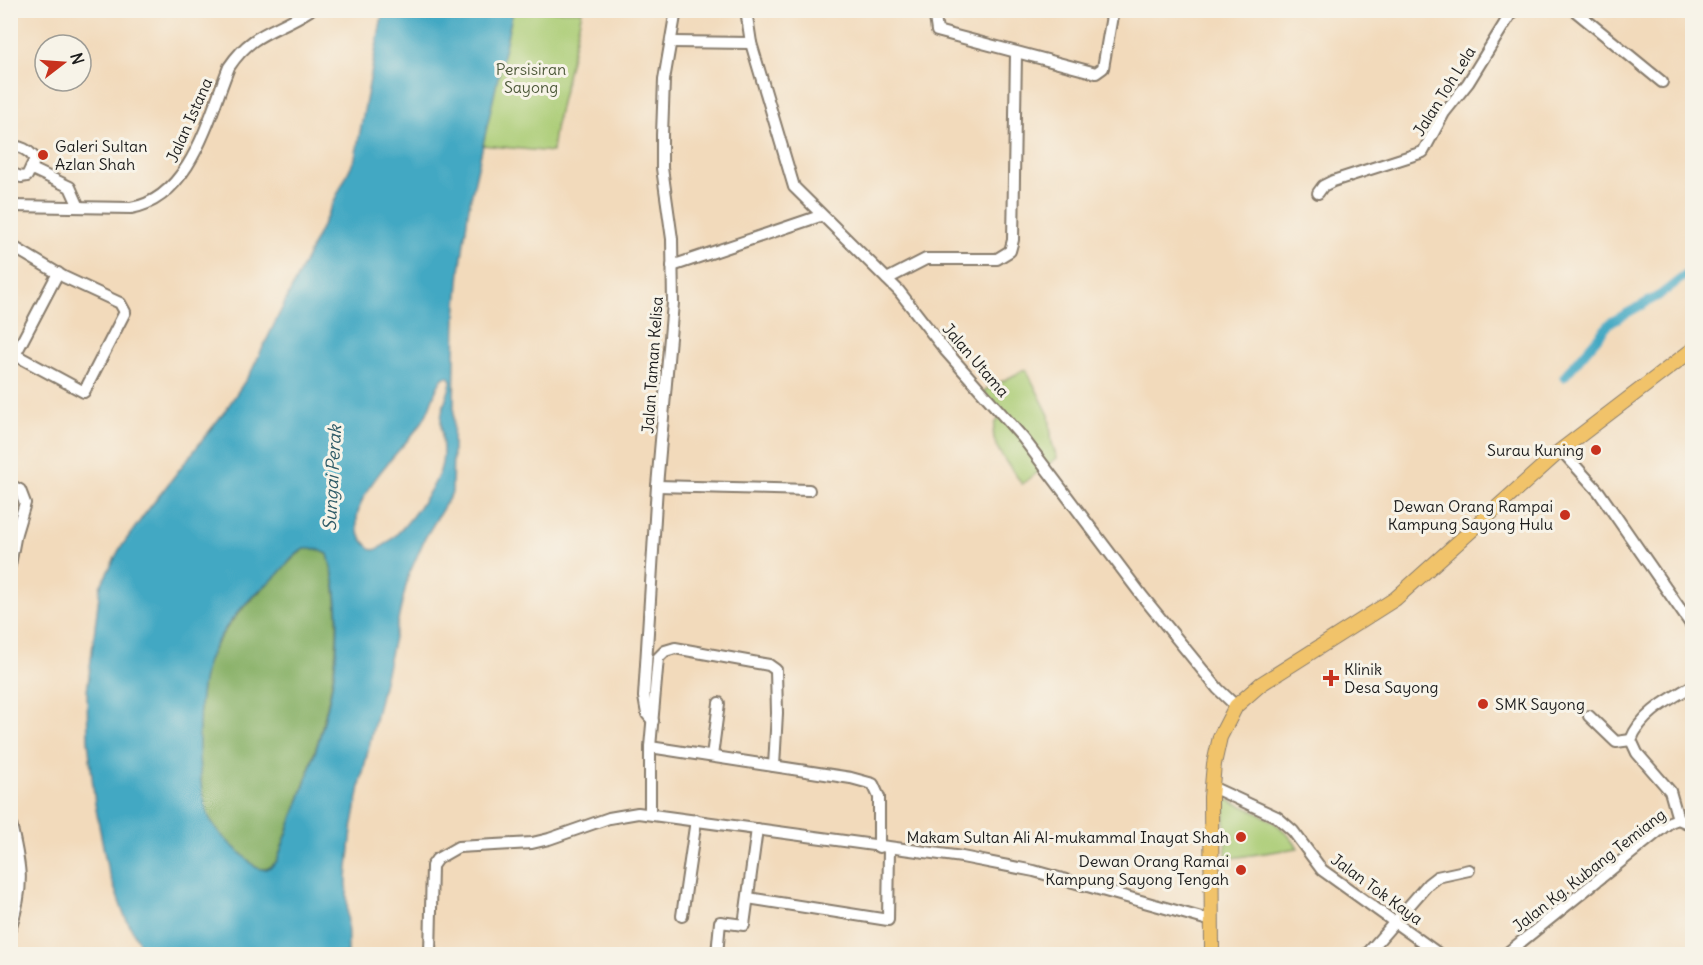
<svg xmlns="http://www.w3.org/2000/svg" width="1703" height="965" font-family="Delius,sans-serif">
<rect width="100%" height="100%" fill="#f7f3e8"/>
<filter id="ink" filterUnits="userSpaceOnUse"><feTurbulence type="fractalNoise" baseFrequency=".0167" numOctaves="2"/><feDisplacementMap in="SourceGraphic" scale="12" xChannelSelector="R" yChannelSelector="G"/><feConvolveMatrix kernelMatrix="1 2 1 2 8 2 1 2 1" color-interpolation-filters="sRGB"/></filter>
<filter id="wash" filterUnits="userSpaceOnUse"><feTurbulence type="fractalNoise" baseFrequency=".008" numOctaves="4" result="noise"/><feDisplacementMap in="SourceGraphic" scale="24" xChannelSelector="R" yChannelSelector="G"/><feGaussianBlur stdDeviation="1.35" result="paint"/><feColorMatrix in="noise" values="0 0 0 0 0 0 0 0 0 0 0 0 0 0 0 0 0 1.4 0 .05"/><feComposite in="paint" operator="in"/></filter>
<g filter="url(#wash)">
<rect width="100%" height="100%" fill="#f2dabb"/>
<g fill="#aacc75" stroke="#637448" stroke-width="1.5">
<path d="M513,11H582L555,129L552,152L482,145Z"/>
<path d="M1026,369L1049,415L1052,443L1057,458L1022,484C1010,465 979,436 1001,416L983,391Z"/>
<path d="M1224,798C1255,812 1279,818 1298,848L1226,859Z"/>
</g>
<path fill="#87b066" stroke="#526641" stroke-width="1.5" d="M305,549H317L328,554C357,659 311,763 277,861C270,869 265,871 255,867C241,852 221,839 211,821C194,791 196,689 209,658C224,625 249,601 275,577C286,567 291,557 305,549Z"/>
<path fill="#43a8c3" stroke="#306270" stroke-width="1.5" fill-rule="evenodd" d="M383,11H513L469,207L460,271L456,317L452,493L425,538L408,577L361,781L352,829L347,878L348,954H145L124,915L107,867L95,804L88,740L87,692L100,587L119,550L144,515L225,411L251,372L355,158ZM444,377H449L451,381C449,395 441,407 441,421C441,438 446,454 440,471C433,491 394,547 373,550C322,514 406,450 424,419C432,407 434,387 444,377ZM304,549H317L328,554C359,657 311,765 277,861C270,869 265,872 255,867C241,852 221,839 211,821C194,791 196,689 209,658C218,636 234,615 251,598C259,589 270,583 278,574C287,564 292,556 304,549Z"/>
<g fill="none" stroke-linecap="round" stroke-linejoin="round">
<path stroke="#43a8c3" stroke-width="9" d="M1564,377L1611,322L1660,295L1692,270"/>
</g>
</g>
<g filter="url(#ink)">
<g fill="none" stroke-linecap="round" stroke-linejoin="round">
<defs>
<g id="minor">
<path d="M746,10L751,43L794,187L899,291L945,350L1023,438L1143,597L1218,689L1236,706"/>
<path d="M934,10L937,31L1096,73L1103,68L1113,10"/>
<path d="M1574,10L1662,82"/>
<path d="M672,42L751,43"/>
<path d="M10,148C19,144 30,151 35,159L27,176L21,177L10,173"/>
<path d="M32,169L70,187L79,207"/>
<path d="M1318,193L1323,186L1333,181L1423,152L1444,113L1468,83L1513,10"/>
<path d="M10,206L131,208C191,198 209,116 229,67C253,31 276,32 310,10"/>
<path d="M10,245L64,277L120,303L125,312L84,392L10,352"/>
<path d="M672,266L820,216"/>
<path d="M887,279L926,259H997L1010,251L1013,240L1016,53"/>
<path d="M15,355L58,273"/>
<path d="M1561,450L1599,492L1692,626"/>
<path d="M10,485L20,490L25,503L16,533L10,565"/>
<path d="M657,486L809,490"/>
<path d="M1589,716L1616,742L1631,740"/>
<path d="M653,721L647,714L644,697L657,486L673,303L672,239L662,168V135L664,80L676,10"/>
<path d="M650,747L851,778L873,784L879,797V847"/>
<path d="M712,756L719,703"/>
<path d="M1212,787L1277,817L1293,831L1322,870L1439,954"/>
<path d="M650,814V747L658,658L665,651L675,648L769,665L776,670L777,713L774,766"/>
<path d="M1678,819L1670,791L1637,753L1631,740C1640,714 1670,699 1692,686"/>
<path d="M10,820C20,865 26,883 10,929"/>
<path d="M748,898L888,920L889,848"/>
<path d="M682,916L696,820"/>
<path d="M430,954L432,866L437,859L458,847L532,843L549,839L609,818L638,813L962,857L1034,871L1212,921"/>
<path d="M717,954L720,922L744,925L757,829"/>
<path d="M1367,954L1428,884L1437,877L1469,870"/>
<path d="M1506,954L1670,822L1678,819L1692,825"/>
</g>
<path id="major" d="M1212,954L1211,797L1214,764L1220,737L1236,706L1261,684L1395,599L1561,450L1692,350"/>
</defs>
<use href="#minor" stroke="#877b6c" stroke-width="14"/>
<use href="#major" stroke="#877b6c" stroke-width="16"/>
<use href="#minor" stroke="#fff" stroke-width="10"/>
<use href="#major" stroke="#f1c36a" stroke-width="14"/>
</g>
</g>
<g fill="#c8321e" stroke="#f7f3e8" stroke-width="2">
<circle cx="43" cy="155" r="6"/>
<circle cx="1596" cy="450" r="6"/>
<circle cx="1565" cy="515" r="6"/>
<path d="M1328 669h6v6h6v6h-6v6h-6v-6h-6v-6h6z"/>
<circle cx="1483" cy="704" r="6"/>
<circle cx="1241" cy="837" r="6"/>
<circle cx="1241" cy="870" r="6"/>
</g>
<g text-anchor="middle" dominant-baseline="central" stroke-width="6" stroke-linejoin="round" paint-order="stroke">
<g font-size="16" fill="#4e5a3b" stroke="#f7f3e8">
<text x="531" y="69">Persisiran<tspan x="531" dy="18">Sayong</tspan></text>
</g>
<g font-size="16" fill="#1c1c1c" stroke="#f7f3e8">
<text transform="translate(1444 91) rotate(-58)">Jalan Toh Lela</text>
<text transform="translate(189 120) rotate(-66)">Jalan Istana</text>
<text transform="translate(976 360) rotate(49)">Jalan Utama</text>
<text transform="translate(652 365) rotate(-86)">Jalan Taman Kelisa</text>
<text transform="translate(1589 870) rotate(-38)">Jalan Kg. Kubang Temiang</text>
<text transform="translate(1377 889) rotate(36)">Jalan Tok Kaya</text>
</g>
<g font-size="16" fill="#1c1c1c" stroke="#f7f3e8" text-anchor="end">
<text x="55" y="146" text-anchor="start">Galeri Sultan<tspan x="55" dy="18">Azlan Shah</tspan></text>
<text x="1584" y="450">Surau Kuning</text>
<text x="1553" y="506">Dewan Orang Rampai<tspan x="1553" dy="18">Kampung Sayong Hulu</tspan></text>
<text x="1344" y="669" text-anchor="start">Klinik<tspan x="1344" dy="18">Desa Sayong</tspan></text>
<text x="1495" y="704" text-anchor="start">SMK Sayong</text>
<text x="1229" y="837">Makam Sultan Ali Al-mukammal Inayat Shah</text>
<text x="1229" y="861">Dewan Orang Ramai<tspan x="1229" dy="18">Kampung Sayong Tengah</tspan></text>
</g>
<g font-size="18" font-style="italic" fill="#2e5b67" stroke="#f7f3e8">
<text transform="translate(332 478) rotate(-87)">Sungai Perak</text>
</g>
</g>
<rect width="1703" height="965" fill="none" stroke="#f7f3e8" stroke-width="36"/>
<g transform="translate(63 63) rotate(73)"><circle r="28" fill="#f7f3e8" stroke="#9f9d96" stroke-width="1.5"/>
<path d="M0-4.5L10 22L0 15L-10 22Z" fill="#c8321e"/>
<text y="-9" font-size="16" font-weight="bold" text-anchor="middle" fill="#1c1c1c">N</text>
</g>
</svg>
